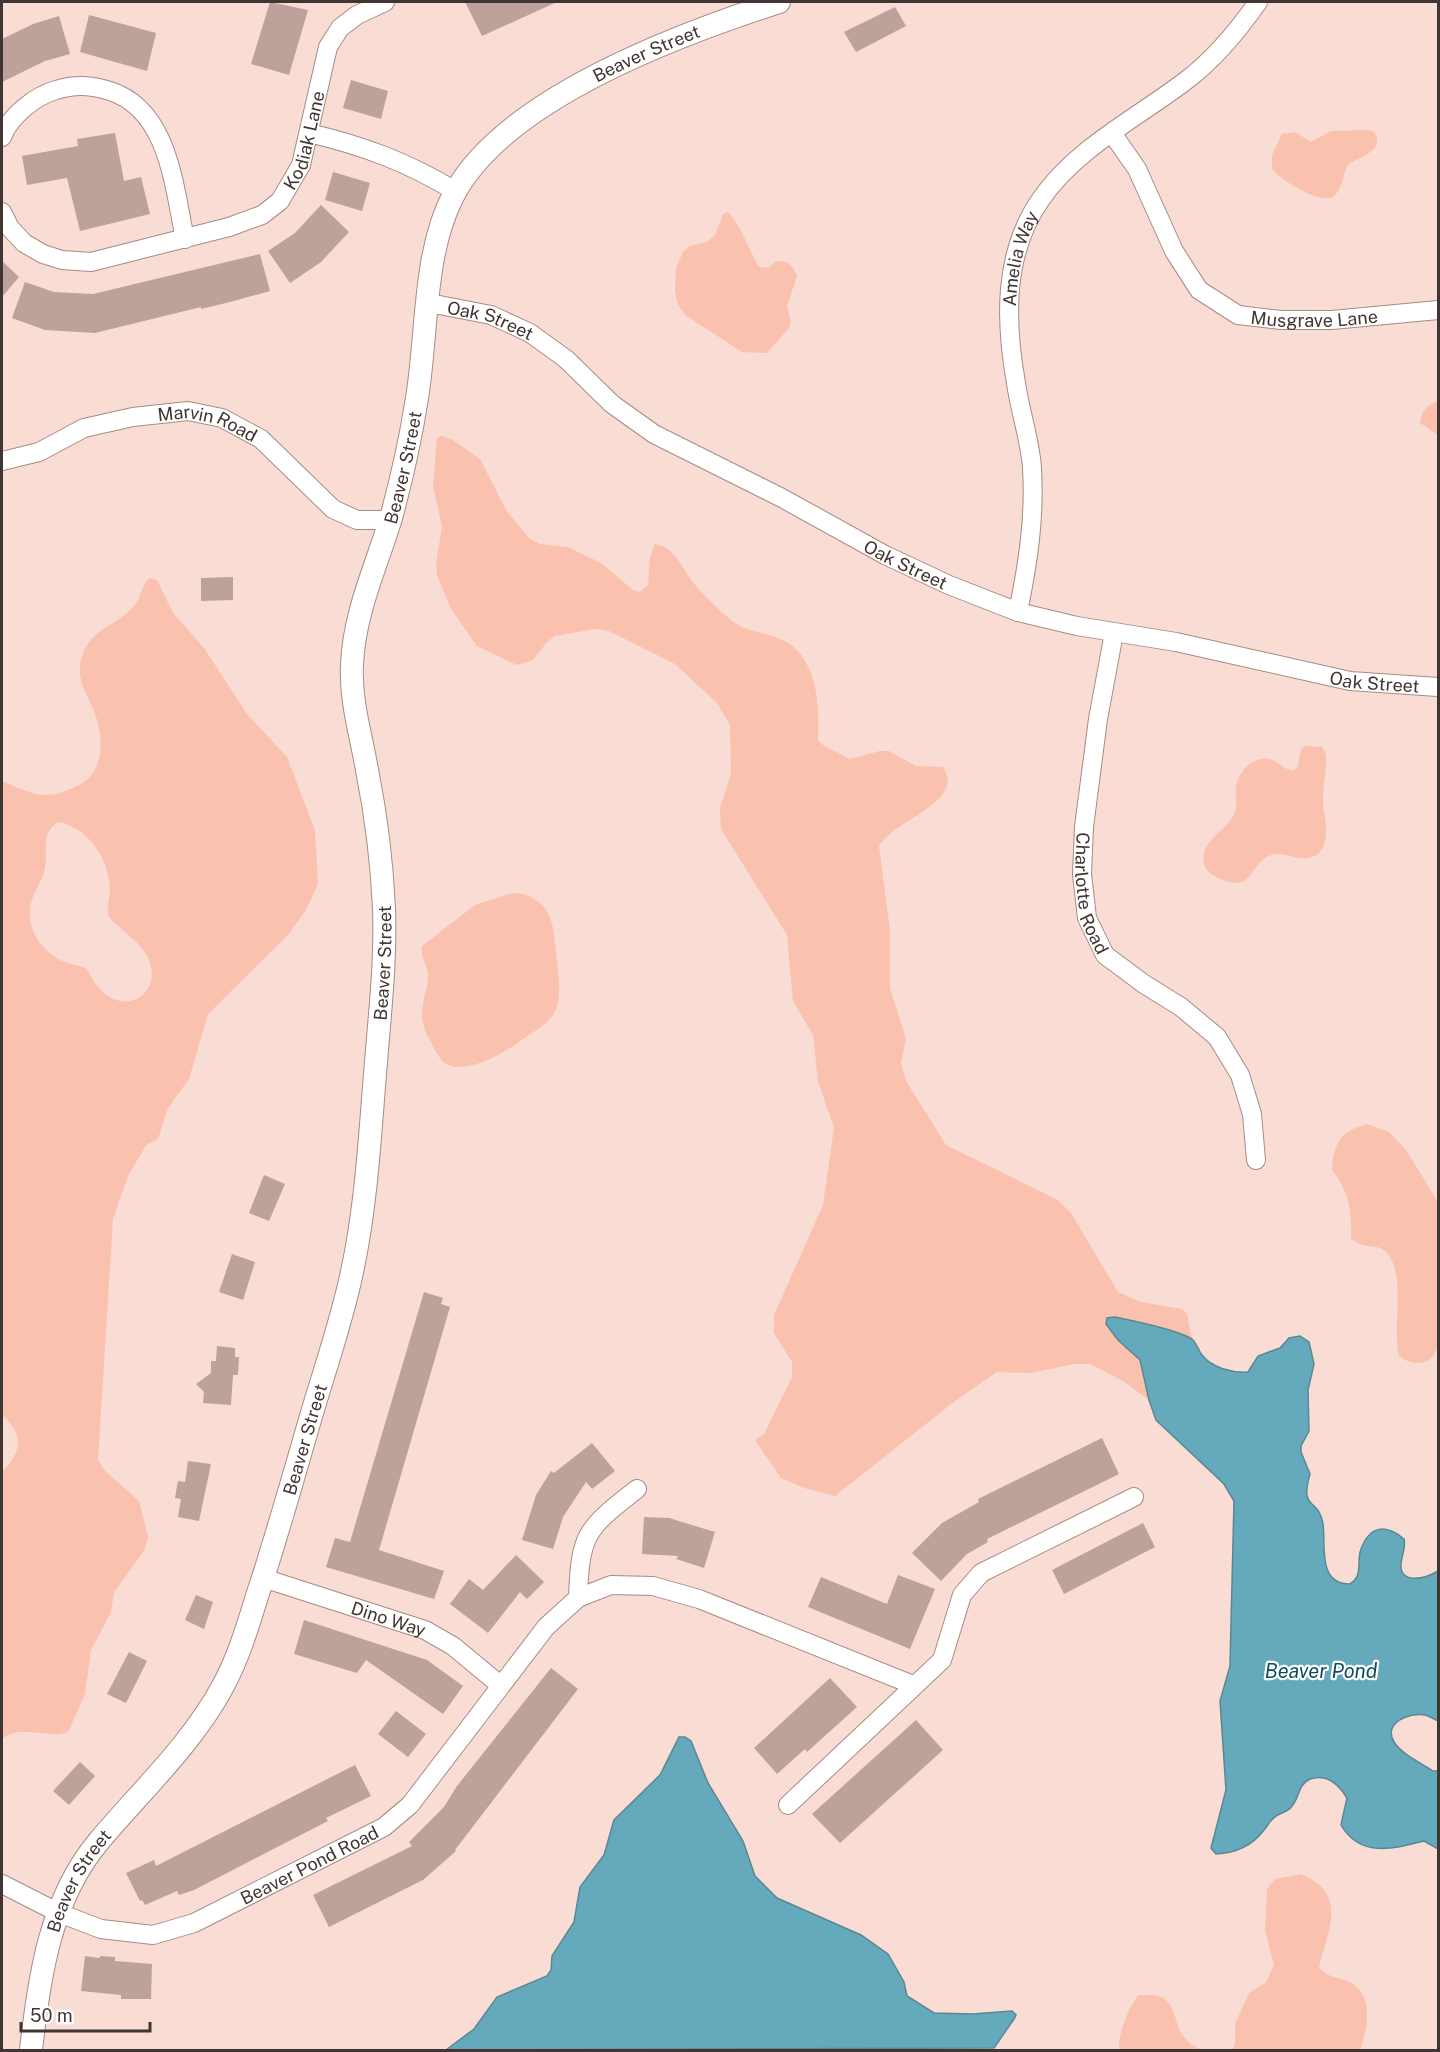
<svg xmlns="http://www.w3.org/2000/svg" width="1440" height="2052" font-family="'Public Sans',sans-serif">
<rect width="100%" height="100%" fill="#f9dcd4"/>
<g fill="#fbc1af" fill-rule="evenodd">
<path d="M1367,130L1374,132C1386,151 1360,156 1348,165C1343,174 1342,190 1334,196C1321,206 1281,180 1272,169V155L1282,134L1295,132L1311,142L1331,131Z"/>
<path d="M727,212C739,220 750,252 759,267L769,268L776,261C788,260 793,265 797,276L787,306L791,322L789,328L767,353L742,352L685,315L678,305L675,291L676,268L683,252L690,246L707,242L715,235L723,214Z"/>
<path d="M1438,401V435L1420,423C1422,410 1426,406 1438,401Z"/>
<path d="M442,436L453,440L480,459L506,510L529,538L540,544L568,547L601,563L633,590L640,592L648,585L650,557L655,544C677,548 683,571 696,586C706,598 720,611 732,621C752,636 784,631 802,656C819,681 819,711 818,740L823,745L850,759L880,751H889L916,766L943,767C967,803 889,821 879,847L890,930V988L906,1039L901,1063L906,1081L946,1145L1058,1200L1071,1213L1118,1292L1141,1302L1182,1309L1187,1314L1192,1340L1145,1323L1115,1317L1106,1324L1118,1339L1140,1360L1149,1400L1123,1381L1090,1364H1075L1030,1373L997,1372L955,1401L835,1496L804,1488L781,1478L755,1440L764,1434L792,1377V1362L774,1333V1315L823,1205L834,1128L818,1081L813,1035L793,1001L787,935L721,829L720,808L731,774L730,725L717,703L675,664L609,631L594,629L555,636L547,642L533,660L517,665L477,646L451,609L437,575L436,563L442,527L433,486L437,437Z"/>
<path d="M149,578L157,580L173,613L204,648L247,714L287,757L315,830L318,884L306,910L288,935L208,1014L189,1079L168,1108L158,1139L146,1145L128,1176L113,1219L98,1460L105,1471L139,1501L148,1537L144,1551L114,1592L111,1612L91,1650L85,1694L68,1732C46,1740 22,1723 2,1739V1472C22,1451 25,1435 2,1415V781C36,795 44,802 79,785C103,773 104,743 97,720C92,700 75,683 81,660C89,628 116,627 134,606C141,598 141,586 149,578ZM58,822C88,827 109,859 110,889C110,899 106,907 109,917C121,931 138,939 147,956C168,996 114,1028 87,969C80,965 72,965 65,962C42,953 25,928 31,903C34,891 43,880 45,868C48,850 40,834 58,822Z"/>
<path d="M1306,746L1322,747C1325,751 1326,754 1326,759C1327,771 1323,784 1323,796C1322,811 1329,826 1325,841C1325,844 1322,850 1319,853C1303,866 1286,850 1271,855C1249,863 1253,895 1219,878C1212,875 1206,872 1204,863C1198,839 1234,829 1236,807C1237,801 1235,794 1236,788C1237,773 1253,755 1270,759C1279,762 1284,771 1294,770L1298,766L1301,749Z"/>
<path d="M512,893C539,894 552,910 554,936C556,955 563,992 556,1009C550,1024 531,1033 519,1042C502,1054 463,1077 443,1062C439,1058 436,1051 433,1046C428,1037 423,1028 422,1017C421,1002 428,990 428,976C428,964 420,959 422,946L475,905Z"/>
<path d="M1367,1124L1389,1132L1406,1150L1438,1202V1346C1432,1366 1413,1367 1399,1356C1392,1327 1406,1278 1388,1254C1380,1242 1363,1251 1351,1238C1352,1211 1349,1191 1332,1170C1334,1142 1340,1132 1367,1124Z"/>
<path d="M1301,1874C1349,1895 1328,1929 1319,1967C1327,1979 1342,1977 1353,1984C1374,1998 1367,2031 1360,2050H1232L1235,2044V2024L1249,1993L1266,1982L1274,1965L1265,1931L1267,1889L1275,1879Z"/>
<path d="M1139,1995C1146,1995 1157,1994 1163,1998C1182,2010 1169,2036 1202,2050H1119C1117,2037 1129,2005 1139,1995Z"/>
</g>
<g fill="#65aabc" stroke="#5a8793" stroke-width="1.5">
<path d="M1115,1317C1134,1321 1176,1329 1192,1339C1196,1342 1198,1350 1202,1355C1212,1368 1232,1373 1248,1372L1258,1356L1280,1348L1289,1338L1300,1336L1309,1342L1314,1364L1308,1390L1309,1431L1301,1446V1452L1310,1474C1299,1512 1319,1497 1323,1524C1326,1545 1317,1584 1350,1584C1364,1575 1356,1562 1361,1549C1370,1525 1386,1524 1404,1539C1406,1548 1402,1554 1401,1563C1399,1586 1427,1578 1438,1571V1721C1434,1719 1429,1716 1425,1715C1409,1712 1383,1723 1394,1742C1401,1754 1421,1763 1433,1771H1438V1849L1424,1841C1393,1849 1360,1858 1341,1825L1347,1798C1339,1785 1327,1773 1310,1779C1298,1784 1299,1799 1292,1806C1288,1812 1282,1812 1276,1816C1271,1819 1268,1825 1264,1830C1252,1846 1236,1853 1216,1854L1211,1848L1226,1790L1220,1701L1230,1666L1234,1501L1224,1484L1156,1420L1149,1400L1140,1360L1118,1340L1106,1324L1107,1318Z"/>
<path d="M679,1737H685L691,1741L708,1783L743,1841L755,1876L777,1898L861,1935L888,1954L904,1982L907,1996L934,2013L972,2014L1012,2011L1016,2015L1014,2019L994,2048L446,2050L474,2029L497,1997L547,1976L551,1970L552,1956L574,1922L580,1887L604,1855L614,1820L660,1775Z"/>
</g>
<g fill="#bca29a">
<path d="M270,2L308,10L289,75L251,64Z"/>
<path d="M465,2H557L482,36Z"/>
<path d="M895,7L906,26L856,52L844,32Z"/>
<path d="M89,15L156,33L147,71L80,52Z"/>
<path d="M59,16L70,54L45,61L2,82V39L33,24Z"/>
<path d="M351,80L388,91L381,119L343,108Z"/>
<path d="M115,133L124,181L141,177L150,214L80,231L67,178L27,185L22,156L78,146L77,139Z"/>
<path d="M333,172L370,183L362,211L325,200Z"/>
<path d="M321,205L349,232L321,262L290,283L268,251L295,233Z"/>
<path d="M260,254L270,291L230,302L201,309V307L95,333L45,330L12,318L25,282L54,292L93,294Z"/>
<path d="M2,261L19,277L2,297Z"/>
<path d="M233,577V600L201,601V578Z"/>
<path d="M264,1175L285,1184L269,1221L249,1213Z"/>
<path d="M232,1254L255,1262L243,1300L219,1292Z"/>
<path d="M424,1292L443,1298L441,1304L450,1307L379,1550L444,1571L434,1599L326,1567L335,1538L350,1542Z"/>
<path d="M217,1346L235,1348V1357H239L238,1375H233L231,1405L203,1403L204,1392L196,1384L211,1373V1361H216Z"/>
<path d="M1102,1438L1119,1474L987,1539L988,1542L967,1554L941,1581L912,1553L942,1523L979,1502L978,1499Z"/>
<path d="M592,1443L615,1471L592,1489L586,1482L563,1517L553,1549L522,1540L536,1495L551,1471L554,1473Z"/>
<path d="M188,1461L211,1464L199,1521L178,1517L181,1499L175,1498L178,1481L185,1482Z"/>
<path d="M644,1517L669,1518L715,1532L704,1568L676,1559L678,1556L642,1554Z"/>
<path d="M1143,1523L1155,1547L1064,1594L1052,1570Z"/>
<path d="M516,1555L544,1582L527,1599L520,1592L488,1633L450,1604L469,1579L483,1590Z"/>
<path d="M898,1575L935,1589L910,1649L808,1607L821,1577L887,1604Z"/>
<path d="M196,1595L213,1602L204,1629L185,1620Z"/>
<path d="M304,1620L427,1660L463,1686L443,1714L366,1660L357,1673L294,1654Z"/>
<path d="M129,1652L147,1661L126,1703L107,1694Z"/>
<path d="M551,1668L578,1689L455,1850L456,1851L423,1880L329,1927L313,1895L412,1846L409,1842L444,1807L457,1786Z"/>
<path d="M830,1678L857,1707L807,1752L805,1749L777,1774L754,1748Z"/>
<path d="M396,1711L426,1734L408,1757L378,1734Z"/>
<path d="M916,1720L943,1750L840,1843L812,1814Z"/>
<path d="M80,1762L95,1776L69,1805L53,1791Z"/>
<path d="M355,1765L371,1796L326,1818L328,1821L194,1890L179,1895L177,1891L145,1905L142,1900L140,1901L126,1873L154,1860L156,1866Z"/>
<path d="M85,1956L99,1958L101,1956L115,1957V1961L152,1964L151,1999H121V1995L81,1991Z"/>
</g>
<g fill="none" stroke-linecap="round" stroke-linejoin="round">
<defs>
<g id="minor">
<path d="M309,133C364,146 407,162 455,191"/>
<path id="s1" d="M1112,133L1137,169L1174,251L1199,290L1238,315L1281,320H1332L1438,310"/>
<path d="M2,137C10,116 35,96 56,90C75,84 91,85 110,91C169,110 174,187 185,239"/>
<path id="s2" d="M2,212L10,228L24,243L43,254L62,260L91,262L229,227L262,215L280,201L301,165L328,47L340,28L357,15L385,2"/>
<path id="s3" d="M429,303L491,315L530,333L566,359L612,404L654,434L782,498L885,555L949,585L1018,612L1077,626L1176,642L1350,681L1438,687"/>
<path id="s4" d="M2,461L39,452L84,428L133,417L188,411L222,418L261,439L333,509L357,520H390"/>
<path id="s5" d="M1018,612C1028,563 1035,518 1032,468C1030,439 1020,412 1016,383C1005,321 1003,253 1041,199C1077,147 1139,117 1188,79C1214,59 1239,29 1258,2"/>
<path id="s6" d="M1114,633L1098,719L1084,827L1082,874L1087,918L1105,955L1144,984L1181,1007L1217,1037L1240,1075L1252,1114L1256,1160"/>
<path id="s7" d="M263,1578L425,1630L453,1646L500,1685"/>
<path d="M578,1598C580,1533 587,1528 637,1489"/>
<path d="M788,1805L942,1660L962,1595L981,1573L1134,1497"/>
<path id="s8" d="M2,1884L59,1913L101,1929L153,1935L194,1923L384,1827L410,1805L546,1627L578,1598L611,1585L653,1586L699,1599L913,1685"/>
</g>
<g id="tertiary">
<path id="s9" d="M31,2050C39,1978 50,1899 99,1841C141,1791 192,1744 223,1686C240,1655 249,1621 260,1587C277,1535 292,1482 307,1430C322,1377 341,1325 352,1272C367,1202 370,1132 376,1062C380,1011 386,960 384,909C382,863 376,815 367,770C361,735 350,700 352,665C354,613 376,567 391,518C401,481 410,442 416,404C428,338 422,256 453,196C503,99 680,34 779,2"/>
</g>
</defs>
<use href="#minor" stroke="#a68c84" stroke-width="20"/>
<use href="#tertiary" stroke="#a68c84" stroke-width="24"/>
<use href="#minor" stroke="#fff" stroke-width="18"/>
<use href="#tertiary" stroke="#fff" stroke-width="22"/>
</g>
<g text-anchor="middle" dominant-baseline="central" stroke-width="4.5" stroke-linejoin="round" paint-order="stroke">
<g font-size="18" fill="#403532" stroke="#fff">
<text stroke="none"><textPath href="#s9" startOffset="2194">Beaver Street</textPath></text>
<text stroke="none"><textPath href="#s2" startOffset="376">Kodiak Lane</textPath></text>
<text stroke="none"><textPath href="#s5" startOffset="358">Amelia Way</textPath></text>
<text stroke="none"><textPath href="#s1" startOffset="303">Musgrave Lane</textPath></text>
<text stroke="none"><textPath href="#s3" startOffset="64">Oak Street</textPath></text>
<text stroke="none"><textPath href="#s4" startOffset="216">Marvin Road</textPath></text>
<text stroke="none"><textPath href="#s9" startOffset="1672">Beaver Street</textPath></text>
<text stroke="none"><textPath href="#s3" startOffset="550">Oak Street</textPath></text>
<text stroke="none"><textPath href="#s3" startOffset="1036">Oak Street</textPath></text>
<text stroke="none"><textPath href="#s6" startOffset="264">Charlotte Road</textPath></text>
<text stroke="none"><textPath href="#s9" startOffset="1167">Beaver Street</textPath></text>
<text stroke="none"><textPath href="#s9" startOffset="682">Beaver Street</textPath></text>
<text stroke="none"><textPath href="#s7" startOffset="132">Dino Way</textPath></text>
<text stroke="none"><textPath href="#s8" startOffset="333">Beaver Pond Road</textPath></text>
<text stroke="none"><textPath href="#s9" startOffset="178">Beaver Street</textPath></text>
</g>
<g font-size="20" font-style="italic" fill="#0f4c59" stroke="#fff">
<text x="1321" y="1671">Beaver Pond</text>
</g>
</g>
<rect width="1440" height="2052" fill="none" stroke="#403532" stroke-width="6"/>
<path d="M21 2022v9h129v-9" fill="none" stroke="#403532" stroke-width="3"/>
<text x="30" y="2022" font-size="18" fill="#403532" stroke="#ffffff" stroke-width="4.5" paint-order="stroke">50 m</text>
</svg>
